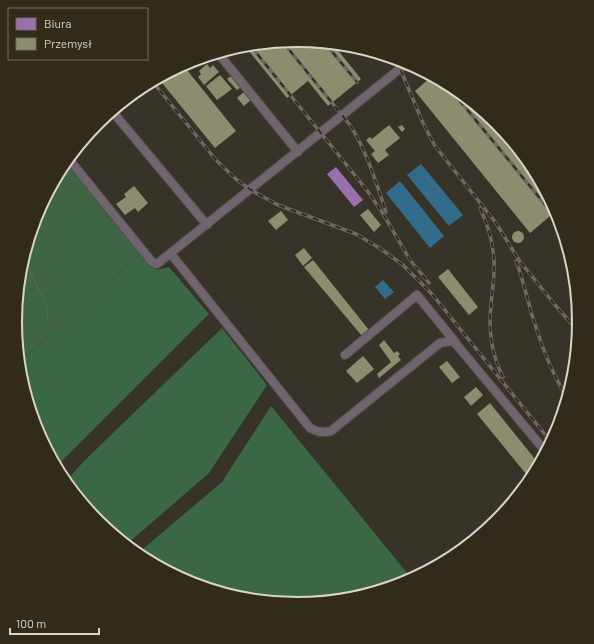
<svg xmlns="http://www.w3.org/2000/svg" width="594" height="644" font-family="Barlow,sans-serif">
<rect width="100%" height="100%" fill="#383328"/>
<path fill="#3f6545" d="M66,161L141,253L19,363L15,322L20,267L37,214L63,165Z"/>
<g fill="#3b6844">
<path d="M141,253L151,266L157,270L169,267L209,314L56,467L36,430L20,377L19,363Z"/>
<path d="M222,328L267,385L209,473L126,545L97,521L65,482L85,460Z"/>
<path d="M271,406L412,579L405,583L352,599L297,604L242,599L189,582L137,554L222,482Z"/>
</g>
<g fill="#336b8b">
<path d="M421,164L463,215L449,226L407,175Z"/>
<path d="M400,181L444,236L430,248L386,193Z"/>
<path d="M383,280L394,292L385,299L375,287Z"/>
</g>
<path fill="#9970ab" d="M336,167L363,200L354,207L327,174Z"/>
<g fill="#8c8c6e">
<path d="M297,40L333,44L361,79L328,106L308,81L287,98L244,45Z"/>
<path d="M207,64L210,68L213,65L219,72L204,85L198,77L201,74L199,71Z"/>
<path d="M183,65L236,131L215,148L158,78Z"/>
<path d="M220,75L232,89L217,100L206,86Z"/>
<path d="M231,76L241,87L237,90L227,79Z"/>
<path d="M432,76L454,88L471,102L485,119L489,117L493,120L498,126L494,130L548,197L556,211L530,233L415,91Z"/>
<path d="M244,92L251,100L244,106L237,98Z"/>
<path d="M389,125L400,138L385,150L389,155L378,163L371,154L375,151L366,140L370,137L372,139Z"/>
<path d="M402,125L405,129L402,132L398,127Z"/>
<path d="M134,186L148,203L138,212L135,208L125,215L116,204L126,197L124,194Z"/>
<path d="M368,209L381,225L374,232L360,215Z"/>
<path d="M281,211L288,220L276,230L268,221Z"/>
<circle cx="518" cy="237" r="6"/>
<path d="M304,248L312,258L303,266L295,255Z"/>
<path d="M313,260L369,330L362,336L304,267Z"/>
<path d="M448,269L478,307L469,315L438,277Z"/>
<path d="M384,340L394,353L397,351L400,354L398,356L401,360L379,378L377,374L391,362L379,345Z"/>
<path d="M363,356L374,369L357,383L346,371Z"/>
<path d="M447,361L460,377L452,383L439,367Z"/>
<path d="M476,387L483,395L471,406L464,397Z"/>
<path d="M490,403L539,464L531,480L477,414Z"/>
</g>
<g fill="none" stroke-linecap="round" stroke-linejoin="round">
<defs>
<g id="minor">
<path d="M218,53L298,152"/>
<path d="M112,111L207,225"/>
<path d="M68,158L152,262L157,264L407,63"/>
<path d="M171,254L310,428C318,432 322,433 331,431L440,343L451,341L456,344L546,452"/>
<path d="M345,355L417,295L456,343"/>
</g>
</defs>
<use href="#minor" stroke="#534f46" stroke-width="10"/>
<path stroke="#6e6568" stroke-width="1" stroke-dasharray="3 2" stroke-linecap="butt" d="M23,257L47,306L48,323"/>
<use href="#minor" stroke="#70656e" stroke-width="8"/>
<defs>
<g id="rail">
<path d="M282,41L350,125C367,152 376,182 386,212"/>
<path d="M325,43L357,82"/>
<path d="M250,45L366,189L382,212L410,260L429,283"/>
<path d="M396,59L423,123L435,146L496,223L519,260L555,305L578,331"/>
<path d="M152,81L216,160L237,180L251,190L278,205L356,234L381,249L403,265L432,294L551,442"/>
<path d="M444,82L456,96L552,213"/>
<path d="M480,208C488,225 493,242 494,260C495,276 492,291 491,306C488,330 492,356 503,377"/>
<path d="M516,261C524,281 527,300 534,321C542,347 552,374 567,397"/>
</g>
</defs>
<use href="#rail" stroke="#6e6766" stroke-width="3.5"/>
<use href="#rail" stroke="#332b19" stroke-width="2" stroke-dasharray="6" stroke-linecap="butt"/>
</g>
<path d="M0 0H594V644H0ZM22 322a275 275 0 1 1 550 0a275 275 0 1 1-550 0Z" fill="#332b19" fill-rule="evenodd"/>
<path fill="none" stroke="#d9d4c8" stroke-width="2" d="M22 322a275 275 0 1 1 550 0a275 275 0 1 1-550 0Z"/>
<rect x="8" y="8" width="140" height="52" fill="#332b19" stroke="#756f5f"/>
<rect x="16" y="18" width="20" height="12" fill="#9970ab" stroke="#756f5f"/>
<text x="44" y="28" font-size="12" fill="#d9d4c8">Biura</text>
<rect x="16" y="38" width="20" height="12" fill="#8c8c6e" stroke="#756f5f"/>
<text x="44" y="48" font-size="12" fill="#d9d4c8">Przemysł</text>
<path d="M10 628v6h89v-6" fill="none" stroke="#d9d4c8" stroke-width="2"/>
<text x="16" y="628" font-size="12" fill="#d9d4c8" stroke="#332b19" stroke-width="3" paint-order="stroke">100 m</text>
</svg>
